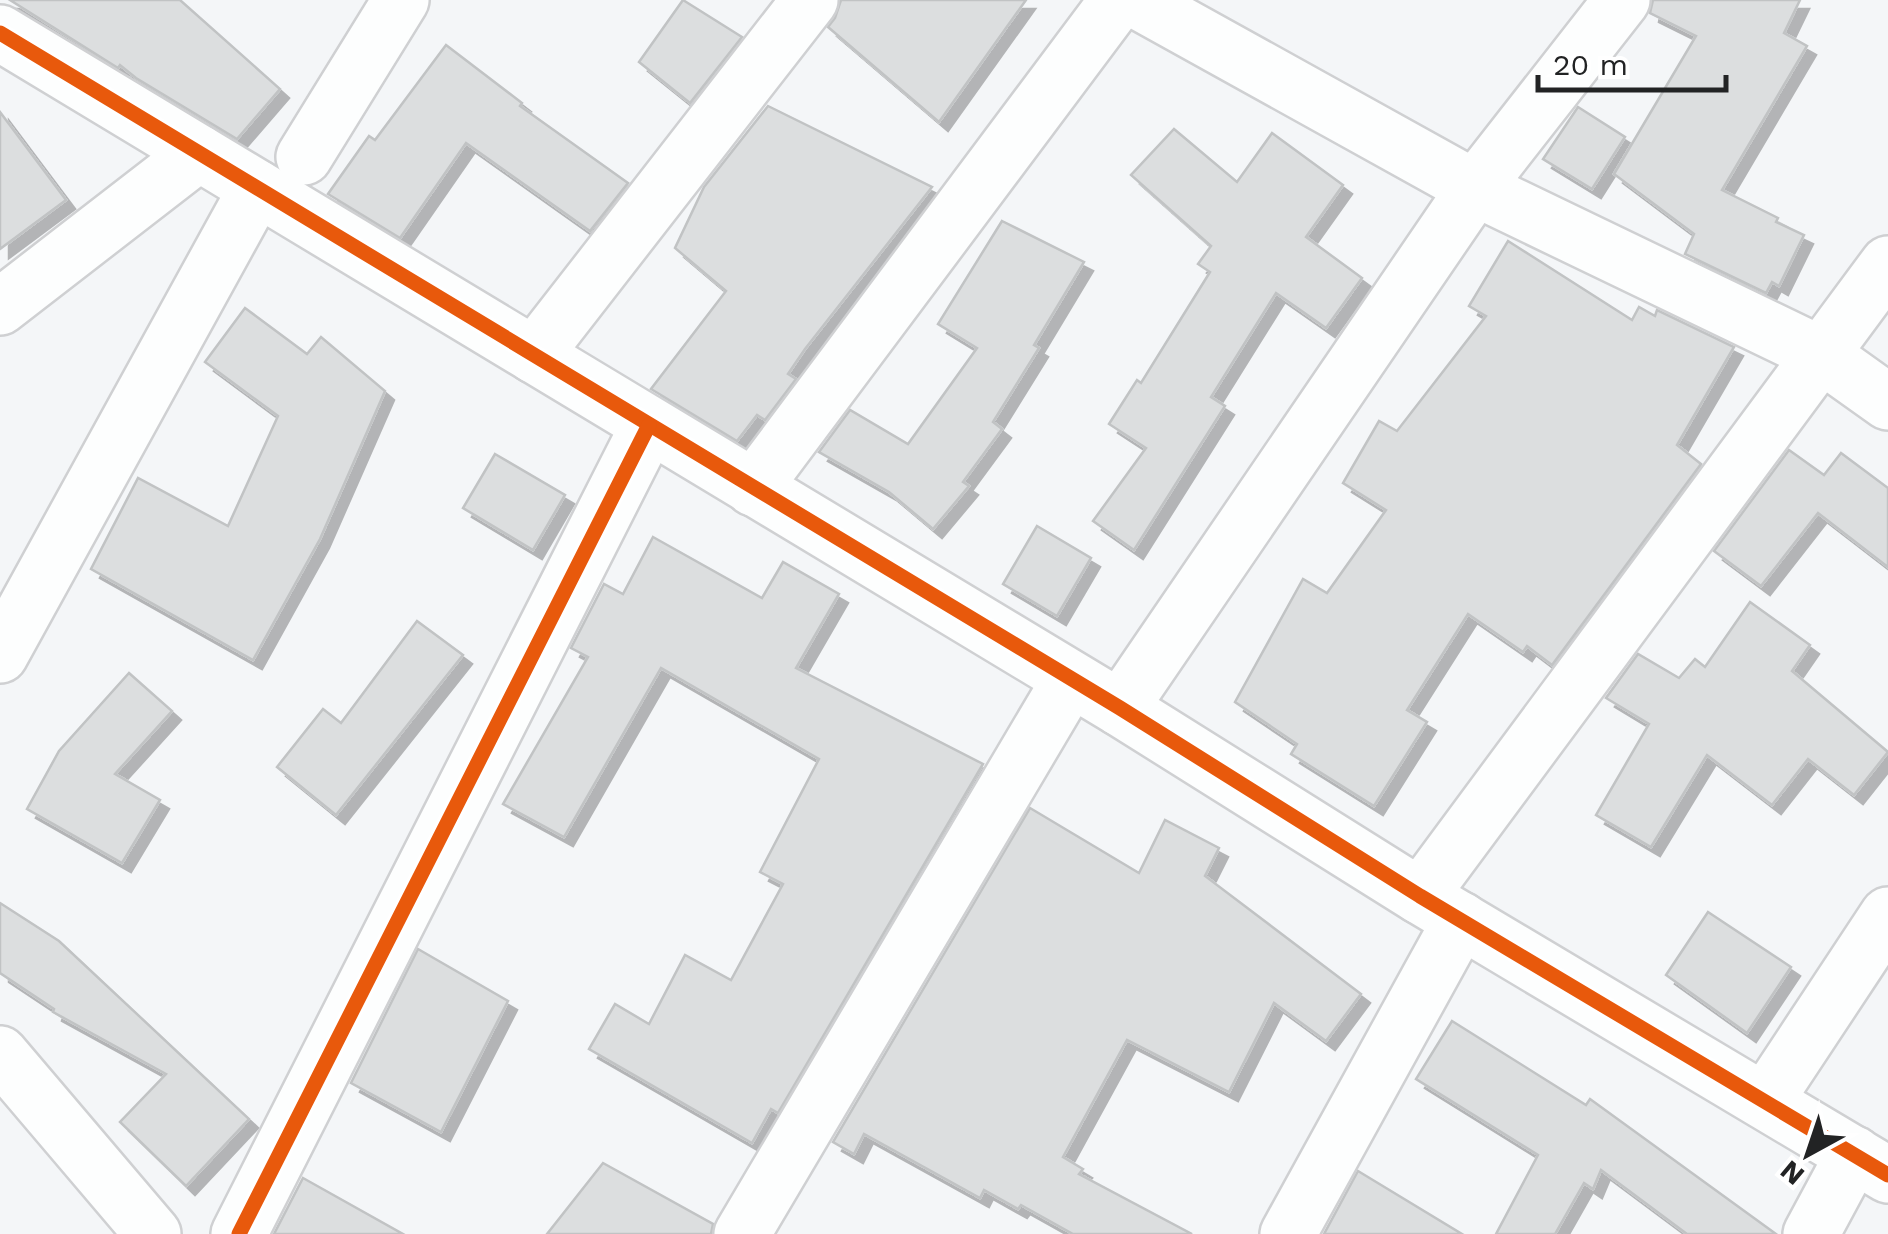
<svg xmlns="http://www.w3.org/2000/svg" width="1888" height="1234" font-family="'Work Sans',sans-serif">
<defs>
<filter id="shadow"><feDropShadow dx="9" dy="9" stdDeviation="0" flood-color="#0004"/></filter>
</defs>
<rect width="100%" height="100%" fill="#f4f6f8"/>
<g fill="#dcdedf" stroke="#c1c3c4" stroke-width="2.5" filter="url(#shadow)">
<path d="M10,0H180L280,89L237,139L136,78L120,65L118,68Z"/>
<path d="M683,0L742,37L690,103L639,62Z"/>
<path d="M841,0H1026L939,122L828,27L835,18Z"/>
<path d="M1653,0H1800L1784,33L1807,46L1722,190L1778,218L1776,222L1804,235L1779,286L1772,282L1766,293L1685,254L1694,234L1614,174L1696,36L1650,13Z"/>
<path d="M446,45L522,103L520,106L628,183L590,231L466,143L400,238L328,194L369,136L375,140Z"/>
<path d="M768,106L932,187L805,349L788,374L796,379L765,420L757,415L737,441L651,389L726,291L675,248L704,187Z"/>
<path d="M1578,107L1625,137L1592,189L1543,159Z"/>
<path d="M0,112L66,200L0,249Z"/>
<path d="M1174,129L1237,182L1272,133L1343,185L1306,237L1362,278L1326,328L1276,293L1211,397L1225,406L1134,550L1093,521L1146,448L1109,424L1137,380L1141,383L1210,272L1198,264L1211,246L1131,175Z"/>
<path d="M1002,221L1084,262L1034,345L1039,348L993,422L1002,429L963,482L969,486L933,529L889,492L819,452L850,410L908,444L977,348L938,324Z"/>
<path d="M1508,241L1632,320L1639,307L1655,316L1657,310L1734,347L1677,445L1701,464L1552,665L1527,646L1523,652L1468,614L1407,710L1427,722L1374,806L1291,754L1297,744L1235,702L1303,579L1327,593L1386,510L1343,483L1379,421L1397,431L1486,316L1469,306Z"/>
<path d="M245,308L307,354L321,337L385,391L320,539L253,660L91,569L138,478L228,526L278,416L205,362Z"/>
<path d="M1789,450L1824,475L1841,453L1888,488V567L1818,513L1761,586L1714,551Z"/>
<path d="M495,454L565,495L533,550L463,508Z"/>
<path d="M1037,526L1091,558L1057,616L1003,584Z"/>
<path d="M653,537L762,598L783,562L839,594L796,668L983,764L778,1113L771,1109L752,1143L589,1049L615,1004L649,1024L685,955L731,980L783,884L760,872L819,759L661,668L564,837L503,804L588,657L571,648L604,584L623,594Z"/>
<path d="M1750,602L1810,645L1792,671L1888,752L1854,795L1808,759L1772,805L1707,755L1651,847L1596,815L1649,724L1606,698L1638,654L1679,678L1695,659L1705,667Z"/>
<path d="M417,621L463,655L336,815L277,767L323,709L341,723Z"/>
<path d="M129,673L172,711L115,774L160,800L122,863L27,809L59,751Z"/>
<path d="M1030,808L1139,873L1165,820L1219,848L1205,876L1361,994L1326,1041L1274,1003L1229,1092L1127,1040L1063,1157L1083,1169L1079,1174L1192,1234H1073L1021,1205L1018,1209L984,1190L980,1198L864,1134L854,1154L833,1142Z"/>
<path d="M0,903L59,941L249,1119L186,1186L120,1122L166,1074L53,1012L54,1009L0,973Z"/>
<path d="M1708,912L1791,967L1747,1033L1666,975Z"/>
<path d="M418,949L508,1001L441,1132L351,1083Z"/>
<path d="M1452,1021L1586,1105L1590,1099L1776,1234H1687L1601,1170L1593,1189L1584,1183L1555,1234H1496L1538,1155L1416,1079Z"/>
<path d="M603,1163L713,1224L711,1234H547Z"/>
<path d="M1358,1171L1462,1234H1324Z"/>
<path d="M303,1178L403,1234H274Z"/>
</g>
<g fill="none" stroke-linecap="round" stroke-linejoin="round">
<defs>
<g id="minor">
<path d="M1136,0L1475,188L1822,355L1888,402"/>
<path d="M0,33L1120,708L1420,896L1888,1175"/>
<path d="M304,157L401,0"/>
<path d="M0,307L199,153"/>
<path d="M534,355L810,0"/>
<path d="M753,488L1118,0"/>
<path d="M0,655L257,188"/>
<path d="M1120,708L1475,188L1622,0"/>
<path d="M1420,896L1888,264"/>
<path d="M0,1054L153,1234"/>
<path d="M1765,1101L1888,915"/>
<path d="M239,1234L649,425"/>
<path d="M742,1234L1070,680"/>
<path d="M1288,1234L1461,920"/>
<path d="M1811,1234L1854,1154"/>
</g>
</defs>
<use href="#minor" stroke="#cfd0d2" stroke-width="60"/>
<use href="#minor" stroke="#fdfefe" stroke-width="55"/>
<defs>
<g id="cycleway">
<path d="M0,33L1120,708L1420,896L1888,1175"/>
<path d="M239,1234L649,425"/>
</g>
</defs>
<use href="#cycleway" stroke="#fff" stroke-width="21"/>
<use href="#cycleway" stroke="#e8590c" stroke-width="15"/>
</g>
<g transform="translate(1808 1154) rotate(220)" stroke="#ffffff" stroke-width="8" paint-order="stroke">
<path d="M0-8L18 38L0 25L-18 38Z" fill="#222324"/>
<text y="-15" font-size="28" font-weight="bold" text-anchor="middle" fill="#222324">N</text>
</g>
<path d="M1538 75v15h188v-15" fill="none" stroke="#222324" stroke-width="5"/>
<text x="1553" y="75" font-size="30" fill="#222324" stroke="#ffffff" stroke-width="8" paint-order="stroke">20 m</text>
</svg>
